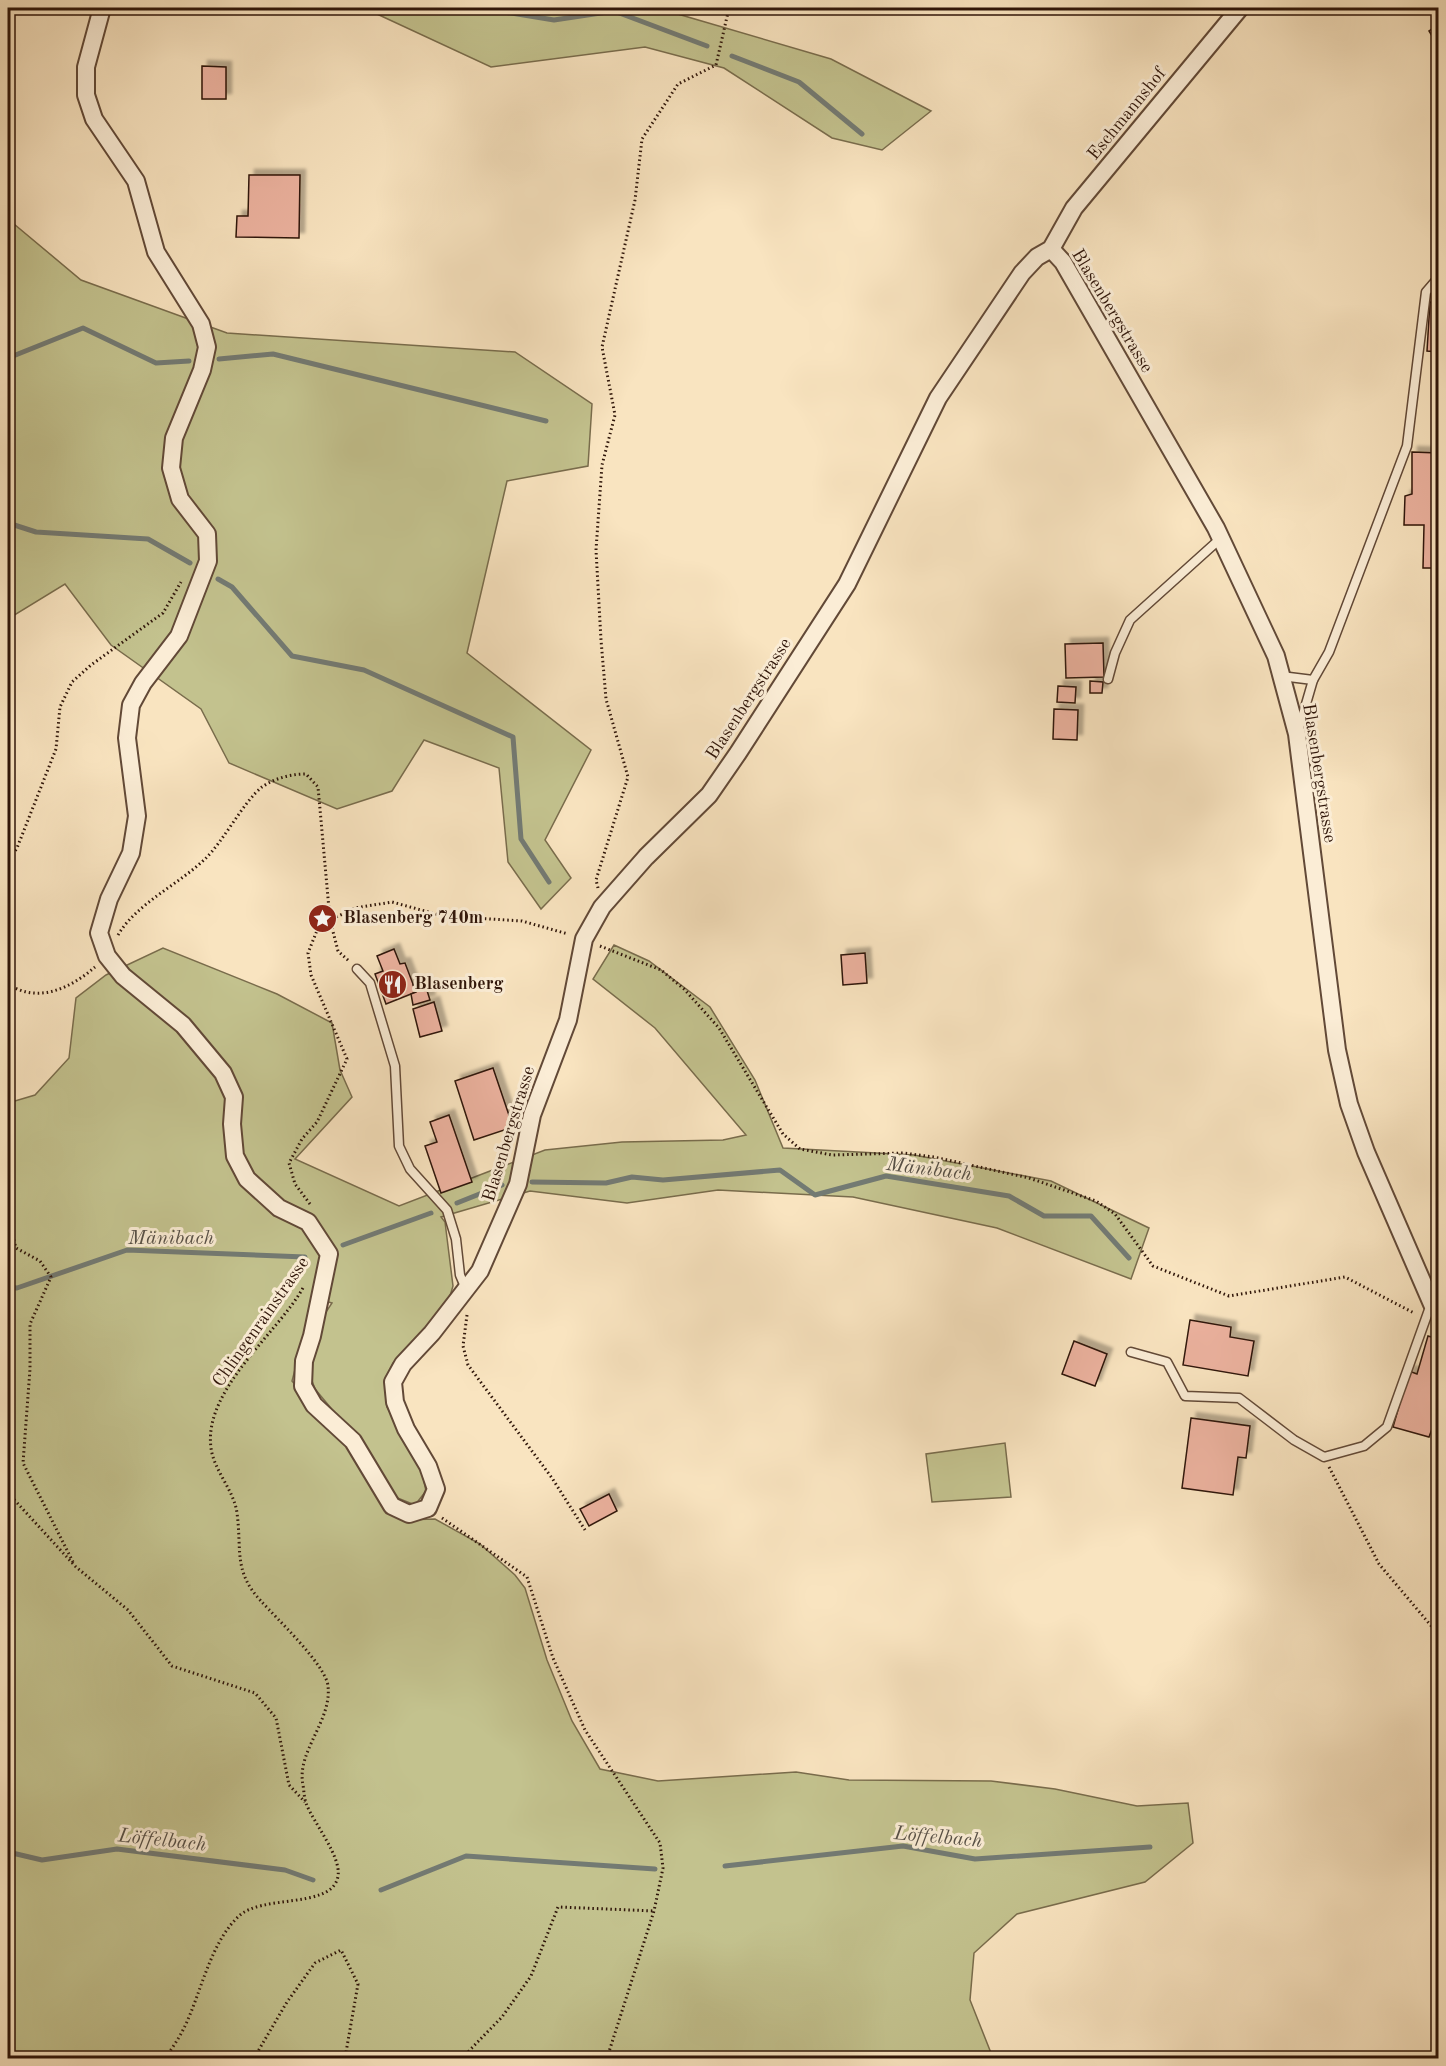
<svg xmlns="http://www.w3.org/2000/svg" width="1446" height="2066" font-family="'Old Standard TT',serif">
<defs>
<filter id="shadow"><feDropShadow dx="5.5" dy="-5.5" stdDeviation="1.5" flood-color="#0004"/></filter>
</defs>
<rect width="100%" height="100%" fill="#f9e4c0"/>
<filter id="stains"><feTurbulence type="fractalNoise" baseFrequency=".00333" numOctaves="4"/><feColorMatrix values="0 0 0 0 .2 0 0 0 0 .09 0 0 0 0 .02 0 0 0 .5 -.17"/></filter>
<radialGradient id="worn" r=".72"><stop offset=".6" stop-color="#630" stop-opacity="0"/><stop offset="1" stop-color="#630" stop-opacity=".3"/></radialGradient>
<g fill="#c3c28e" stroke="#796c4c" stroke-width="1.5">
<path d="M364,8H668L671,12L831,59L931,111L882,150L832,138L724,68L645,47L491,67Z"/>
<path d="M8,219L81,280L227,333L515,352L592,404L588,466L507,481L467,653L591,750L545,840L571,878L541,909L508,862L499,768L424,740L392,791L337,809L229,763L201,709L111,645L65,584L8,619Z"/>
<path d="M614,945L649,961L710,1007L755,1080L783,1148L914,1155L1051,1181L1149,1228L1131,1279L997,1228L853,1197L718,1190L627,1203L530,1191L441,1217L445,1222L453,1286L447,1306L393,1363L385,1379L387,1407L421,1467L426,1491L415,1505L395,1497L345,1425L315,1389L307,1367L324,1315L332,1303L314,1298L292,1381L351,1449L382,1502L402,1520L435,1519L480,1544L515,1575L525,1588L547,1660L572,1721L600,1769L658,1781L796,1772L849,1780L991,1781L1055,1789L1137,1806L1188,1803L1193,1843L1145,1882L1017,1914L974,1953L970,2000L993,2058H8V1103L35,1095L69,1058L76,998L106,975L163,948L277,994L332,1023L340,1070L352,1097L295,1159L399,1206L545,1150L622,1142L723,1140L746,1135L655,1028L593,979Z"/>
<path d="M1005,1443L1011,1497L932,1502L926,1454Z"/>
</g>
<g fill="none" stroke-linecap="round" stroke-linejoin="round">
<g stroke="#737a73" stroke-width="5">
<path d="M480,8L554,20L614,11L707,46"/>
<path d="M732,56L799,82L862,134"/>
<path d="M8,358L83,328L156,363L189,361"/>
<path d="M219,359L273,354L546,421"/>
<path d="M8,523L36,532L148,539L190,563"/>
<path d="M218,579L232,587L292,656L364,670L513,737L521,839L549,882"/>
<path d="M532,1182L606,1183L632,1177L663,1180L780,1170L815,1195L886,1176L1009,1196L1044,1216H1091L1129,1258"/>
<path d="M457,1203L502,1185"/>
<path d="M343,1245L431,1213"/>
<path d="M8,1287L17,1288L127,1250L305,1257"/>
<path d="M8,1852L42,1860L117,1849L285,1870L313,1880"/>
<path d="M725,1866L903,1846L975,1859L1150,1847"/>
<path d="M381,1890L466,1856L655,1869"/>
</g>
</g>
<g fill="#ecb29f" stroke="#2f1509" stroke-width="1.5" filter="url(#shadow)">
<path d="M1438,25V46L1429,31Z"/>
<path d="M202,66L226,67V99H202Z"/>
<path d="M249,175H300L299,238L236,237L237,216H248Z"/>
<path d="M1430,302L1438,303V352L1427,351Z"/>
<path d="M1412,452L1438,453V568H1423L1424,525H1404L1405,496L1412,494Z"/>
<path d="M1103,643L1104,677L1066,678L1065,644Z"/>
<path d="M1090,681L1103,682L1102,693H1090Z"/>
<path d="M1058,686L1076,687L1075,703L1057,702Z"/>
<path d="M1054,709L1078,710L1077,740L1053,739Z"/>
<path d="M394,949L400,964L405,963L416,992L386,1004L375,974L383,971L377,956Z"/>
<path d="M865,953L867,983L843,985L841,955Z"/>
<path d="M424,981L430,1000L413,1005L411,994L416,992L413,985Z"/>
<path d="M434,1002L442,1031L420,1037L413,1009Z"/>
<path d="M493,1068L513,1127L474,1140L455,1081Z"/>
<path d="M449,1115L472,1182L441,1193L425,1146L437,1142L430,1122Z"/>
<path d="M1190,1320L1231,1327L1230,1337L1254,1341L1248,1376L1183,1365Z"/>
<path d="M1428,1336L1438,1339V1407L1436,1414L1438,1415V1427L1433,1426L1429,1437L1393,1427L1409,1371L1417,1374Z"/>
<path d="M1074,1341L1107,1354L1095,1386L1062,1374Z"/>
<path d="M1191,1418L1250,1426L1246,1458L1238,1457L1233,1495L1182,1488Z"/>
<path d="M609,1494L617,1511L589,1526L580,1509Z"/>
</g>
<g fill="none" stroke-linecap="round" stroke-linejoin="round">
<defs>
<g id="service">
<path d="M1281,676L1313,680L1329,652L1407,446L1426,292L1438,278"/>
<path d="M1108,679L1115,653L1130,620L1221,538"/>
<path d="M1299,728L1313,680"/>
<path d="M357,969L370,983L395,1066L399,1146L410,1169L447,1210L456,1239L460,1275L466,1289"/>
<path d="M1131,1352L1167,1362L1185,1396L1239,1398L1294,1440L1324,1457L1364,1446L1387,1427L1431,1304"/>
</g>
<g id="minor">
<path d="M102,8L86,67V95L94,119L136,181L156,252L201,324L207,347L202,370L174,438L171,468L180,499L207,534L208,561L179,636L143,683L131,705L127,738L137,816L131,853L109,899L99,933L107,956L123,976L183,1025L223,1073L234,1097L232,1124L235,1156L247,1179L279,1208L308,1222L329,1254L312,1336L304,1361L303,1386L314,1405L353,1441L392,1506L409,1514L428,1508L436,1489L428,1466L406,1429L395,1402L393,1382L403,1364L432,1333L480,1271L518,1184L532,1115L568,1020L584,939L602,907L646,857L709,795L738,753L847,584L938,398L1022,273L1037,257L1051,249L1074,208L1240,8"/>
<path d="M1051,249L1063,262L1216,528L1276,656L1297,734L1337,1050L1349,1104L1366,1152L1432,1304L1438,1313"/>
</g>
</defs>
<use href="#service" stroke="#624937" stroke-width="11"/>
<use href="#minor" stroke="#624937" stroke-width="20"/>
<g stroke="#2f1509" stroke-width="3" stroke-dasharray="1.5 3" stroke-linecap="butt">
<path d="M8,862L17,848L56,749L60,707L72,682L91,665L163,613L181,582"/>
<path d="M598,888L596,880L628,777L606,699L601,640L596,550L602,465L615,415L602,347L635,200L642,139L678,84L716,65L729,8"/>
<path d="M118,935C137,903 178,885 205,859C223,842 244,801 262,787C275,778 291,774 306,774L318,787L330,920L338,951L349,961"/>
<path d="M600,946L661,970L684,989L719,1028L783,1134L800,1149L832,1155L903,1153L934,1157L1029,1178L1096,1201L1115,1214L1153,1266L1229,1296L1345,1277L1414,1313"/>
<path d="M8,984C38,1004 71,988 95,967"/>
<path d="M8,1137L11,1142L8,1152"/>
<path d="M310,1204L295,1184L289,1163L302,1139L317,1122L347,1059L311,975L308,953L318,928L330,920L355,908L392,902L443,916L522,921L568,934"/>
<path d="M8,1218L16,1248L40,1261L51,1277L30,1324V1369L23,1463L73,1562"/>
<path d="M467,1315L463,1346L468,1365L552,1478L585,1530"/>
<path d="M1329,1467L1379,1564L1438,1634"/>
<path d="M8,1493L76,1567L128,1610L172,1666L255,1693L276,1718L289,1785L305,1802"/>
<path d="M442,1518L527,1577L553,1658L585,1730L660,1843L663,1868L654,1911L607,2058"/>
<path d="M166,2058C171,2049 178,2040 183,2030C201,1995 209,1944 239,1916C261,1895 327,1908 337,1880C345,1860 313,1823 306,1803C304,1797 304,1791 303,1785C296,1752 332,1721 328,1686C326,1665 276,1618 261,1601C233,1571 242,1550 237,1513C234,1490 214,1471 211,1448C203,1390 277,1334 303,1288"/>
<path d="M254,2058L287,2002L315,1963L341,1950L358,1984L345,2058"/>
<path d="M462,2058L502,2017L531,1976L558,1907L654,1911"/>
</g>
<use href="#service" stroke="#fbedd6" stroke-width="8"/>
<use href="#minor" stroke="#fbedd6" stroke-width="16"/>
</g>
<defs>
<symbol id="sight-disc" viewBox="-11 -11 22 22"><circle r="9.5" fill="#8f2418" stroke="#fbedd6"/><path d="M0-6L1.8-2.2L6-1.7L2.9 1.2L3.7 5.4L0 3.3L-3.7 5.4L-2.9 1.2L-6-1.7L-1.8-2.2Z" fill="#fff"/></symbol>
<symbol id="restaurant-disc" viewBox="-11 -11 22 22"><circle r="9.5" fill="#8f2418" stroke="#fbedd6"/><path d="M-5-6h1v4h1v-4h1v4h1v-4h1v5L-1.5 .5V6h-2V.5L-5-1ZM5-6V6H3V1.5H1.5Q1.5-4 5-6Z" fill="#fff"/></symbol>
</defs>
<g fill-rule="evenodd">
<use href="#sight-disc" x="306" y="902" width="33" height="33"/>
<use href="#restaurant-disc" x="376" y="968" width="33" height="33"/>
</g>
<g text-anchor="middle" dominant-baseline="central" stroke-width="6" stroke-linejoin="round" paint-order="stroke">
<g font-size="18" fill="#2f1509" stroke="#fbedd6">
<text transform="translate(1127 114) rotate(-51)">Eschmannshof</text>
<text transform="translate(1112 311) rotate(59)">Blasenbergstrasse</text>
<text transform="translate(749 699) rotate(-57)">Blasenbergstrasse</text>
<text transform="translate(1319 773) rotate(81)">Blasenbergstrasse</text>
<text transform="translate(509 1134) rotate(-73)">Blasenbergstrasse</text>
<text transform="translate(261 1322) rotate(-55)">Chlingenrainstrasse</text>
</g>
<g font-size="18" font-weight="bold" fill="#2f1509" stroke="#fbedd6" text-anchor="start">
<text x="343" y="918">Blasenberg 740m</text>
<text x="414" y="984">Blasenberg</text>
</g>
<g font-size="20" font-style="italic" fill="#575047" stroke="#fbedd6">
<text transform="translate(929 1170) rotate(7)">Mänibach</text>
<text x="171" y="1239">Mänibach</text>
<text transform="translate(938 1838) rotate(5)">Löffelbach</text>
<text transform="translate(162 1841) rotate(6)">Löffelbach</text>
</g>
</g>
<rect width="1446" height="2066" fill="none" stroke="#f9e4c0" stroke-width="30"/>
<rect x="9" y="9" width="1428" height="2048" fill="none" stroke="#2f1509" stroke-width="3"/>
<rect x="15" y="15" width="1416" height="2036" fill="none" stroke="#2f1509" stroke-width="1.5"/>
<rect width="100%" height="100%" filter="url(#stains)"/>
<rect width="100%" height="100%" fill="url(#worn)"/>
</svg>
